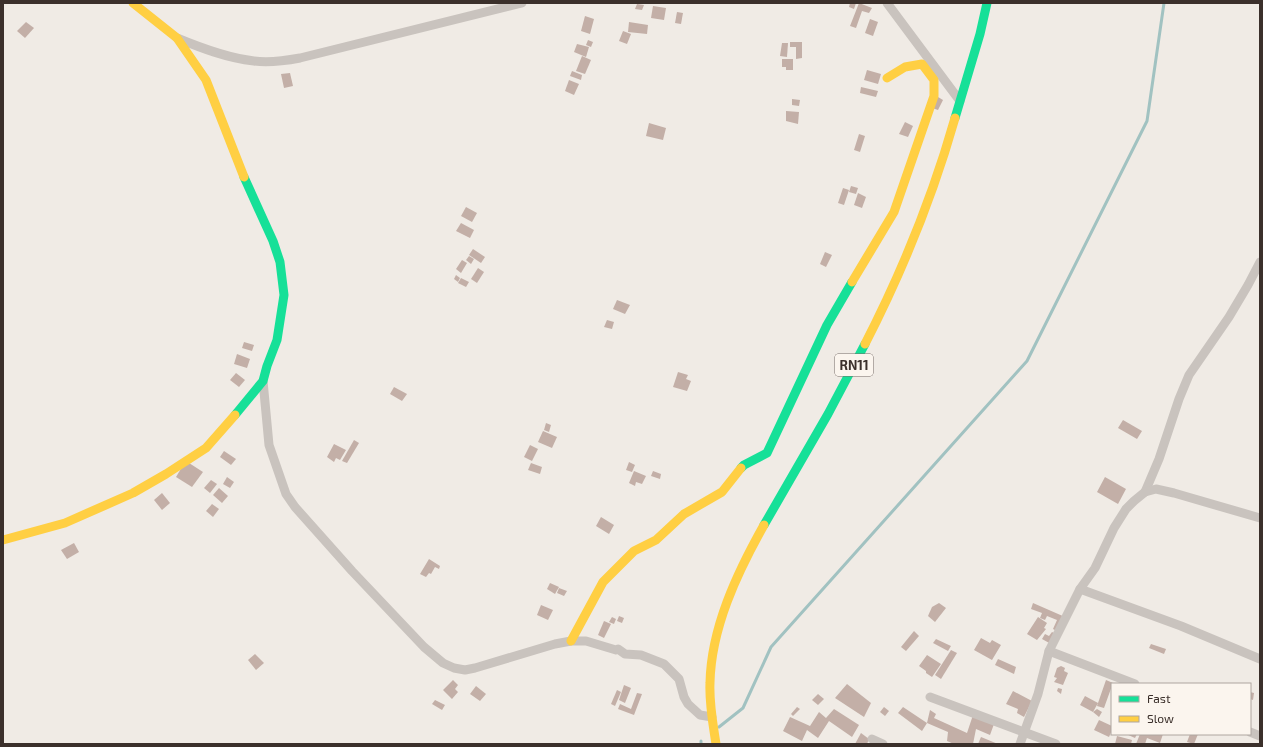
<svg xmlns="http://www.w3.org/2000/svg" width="1263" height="747" font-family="'Exo 2',sans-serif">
<rect width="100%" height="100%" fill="#f0ebe5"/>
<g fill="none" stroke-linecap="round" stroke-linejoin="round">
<g stroke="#a1c2c1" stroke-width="3">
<path d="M719,727L743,708L771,647L1027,361L1147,121L1164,3"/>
<path d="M701,744V741"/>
</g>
</g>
<g fill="#c3afa7">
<path d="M850,3H856L854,9L849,7Z"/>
<path d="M859,3L872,8L869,13L862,11L856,28L850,26Z"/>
<path d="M637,4L644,5L642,10L635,9Z"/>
<path d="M653,6L666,8L664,20L651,18Z"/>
<path d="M677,12L683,13L681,24L675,23Z"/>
<path d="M585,16L594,19L590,34L581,31Z"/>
<path d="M870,19L878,22L873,36L865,33Z"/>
<path d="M26,22L34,28L25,38L17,31Z"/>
<path d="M629,22L648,25L647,34L628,32Z"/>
<path d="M623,31L631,34L627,44L619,41Z"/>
<path d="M588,40L593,42L591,47L586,45Z"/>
<path d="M790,42H802V58L796,59V47H790Z"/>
<path d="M782,43H788L787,57L780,56Z"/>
<path d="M577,44L589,47L586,57L574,52Z"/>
<path d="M582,56L591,60L585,74L576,71Z"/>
<path d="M782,59H793V70H786V67H782Z"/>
<path d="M867,70L881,74L878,84L864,80Z"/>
<path d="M572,71L582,75L581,80L570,76Z"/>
<path d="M290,73L293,86L284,88L281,74Z"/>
<path d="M569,80L579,84L574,95L565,91Z"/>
<path d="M861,87L878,91L876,97L860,93Z"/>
<path d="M938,97L943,100L938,110L932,108Z"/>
<path d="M792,99L800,100L799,106L792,105Z"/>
<path d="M786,111L799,112L798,124L786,121Z"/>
<path d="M905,122L913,126L908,137L899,134Z"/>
<path d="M649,123L666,128L663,140L646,136Z"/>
<path d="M859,134L865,136L860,152L854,150Z"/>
<path d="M851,186L858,188L856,194L849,192Z"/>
<path d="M843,188L849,190L844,205L838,203Z"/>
<path d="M858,193L866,197L862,208L854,205Z"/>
<path d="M466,207L477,213L472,222L461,216Z"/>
<path d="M461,223L474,230L470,238L456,231Z"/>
<path d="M473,249L485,257L481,263L469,255Z"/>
<path d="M825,252L832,255L826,267L820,264Z"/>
<path d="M469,256L474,259L471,264L466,260Z"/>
<path d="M462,260L467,263L461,273L456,269Z"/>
<path d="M478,268L484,272L477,283L471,279Z"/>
<path d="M456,275L460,278L458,282L454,279Z"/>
<path d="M461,278L469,282L466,287L458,283Z"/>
<path d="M617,300L630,305L625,314L613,309Z"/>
<path d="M607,320L614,322L612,329L604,327Z"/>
<path d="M244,342L254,345L252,351L242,348Z"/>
<path d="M237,354L250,359L247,368L234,364Z"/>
<path d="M678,372L688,375L686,379L691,381L687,391L673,387Z"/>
<path d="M236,373L245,380L239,387L230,380Z"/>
<path d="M394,387L407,394L402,401L390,394Z"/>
<path d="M1123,420L1142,431L1137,439L1118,428Z"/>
<path d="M546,423L551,425L549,432L544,430Z"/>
<path d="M543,431L557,437L552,448L538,442Z"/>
<path d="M354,440L359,443L347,463L342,461Z"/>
<path d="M334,444L346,450L340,460L336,458L334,462L327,457Z"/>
<path d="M530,445L538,449L532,461L524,457Z"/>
<path d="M224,451L236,459L231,465L220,457Z"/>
<path d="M629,462L635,465L632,472L626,470Z"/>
<path d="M189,463L203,472L192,487L176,477L182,467Z"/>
<path d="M531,463L542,467L540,474L528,470Z"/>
<path d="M634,471L646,476L642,484L636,482L635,486L629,483Z"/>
<path d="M653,471L661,474L660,479L651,476Z"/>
<path d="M227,477L234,482L230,488L223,484Z"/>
<path d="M1105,477L1126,489L1118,504L1097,492Z"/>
<path d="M211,480L217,484L210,493L204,488Z"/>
<path d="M219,488L228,496L222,503L213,495Z"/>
<path d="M162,493L170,503L162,510L154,500Z"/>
<path d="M212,504L219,509L213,517L206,511Z"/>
<path d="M601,517L614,525L609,534L596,526Z"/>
<path d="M74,543L79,552L67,559L61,550Z"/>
<path d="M429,559L440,566L439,569L435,567L431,574L429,573L426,577L420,574Z"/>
<path d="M550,583L559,587L555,594L547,589Z"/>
<path d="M559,588L567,591L564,596L557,593Z"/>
<path d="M939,603L946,608L935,622L928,616L932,607Z"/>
<path d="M1033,603L1065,617L1059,632L1053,629L1057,620L1047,616L1045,620L1040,618L1042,613L1031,609Z"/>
<path d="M541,605L553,610L548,620L537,615Z"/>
<path d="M619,616L624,618L622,623L617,621Z"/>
<path d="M612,617L616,619L614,624L609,622Z"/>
<path d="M1038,617L1047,623L1044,628L1046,629L1037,640L1027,634Z"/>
<path d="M604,621L611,624L604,638L598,635Z"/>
<path d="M914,631L919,636L906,651L901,647Z"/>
<path d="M1052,632L1056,634L1051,644L1042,639L1045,634L1049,636Z"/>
<path d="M981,638L990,643L992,640L1001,645L992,660L974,650Z"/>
<path d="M936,639L951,646L948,651L933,643Z"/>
<path d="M1151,644L1166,649L1164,654L1149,648Z"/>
<path d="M951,650L957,653L941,679L935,675Z"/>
<path d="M255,654L264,663L256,670L248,660Z"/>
<path d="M927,655L941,664L932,677L926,673V671L919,666Z"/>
<path d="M998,659L1016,667L1014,674L995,665Z"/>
<path d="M1061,666L1065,668L1064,671L1068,673L1063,685L1054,682L1057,678L1054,677L1057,668Z"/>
<path d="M453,680L458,685L455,689L458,692L452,699L443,690Z"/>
<path d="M1106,680L1113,683L1104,708L1097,706L1098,703L1093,712L1080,705L1085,696L1098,703Z"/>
<path d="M847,684L871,703L864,717L835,698Z"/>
<path d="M624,685L631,688L625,703L619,700Z"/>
<path d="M476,686L486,694L480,701L470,694Z"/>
<path d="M1058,688L1062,689L1061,694L1057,691Z"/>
<path d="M617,690L621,692L615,706L611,704Z"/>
<path d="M1013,691L1032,701L1024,717L1017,713L1018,709L1006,704Z"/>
<path d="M1250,692L1254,693L1253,700L1250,699Z"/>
<path d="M637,693L642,694L634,715L618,709L620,704L631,709Z"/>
<path d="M818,694L824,699L818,705L812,700Z"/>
<path d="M435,700L445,705L442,710L432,704Z"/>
<path d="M797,707L800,709L793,716L791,714Z"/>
<path d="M884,707L889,711L885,716L880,712Z"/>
<path d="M903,707L927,723L930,710L936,714L934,718L967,733L973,715L994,724L990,735L976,729L973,744H954L947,741L948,732L927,723L922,731L898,713Z"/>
<path d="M834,709L859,725L852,737L829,721L818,738L807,730L802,741L783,731L790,717L810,726L819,712L826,718Z"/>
<path d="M1097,709L1102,712L1099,717L1093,712Z"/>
<path d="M1099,720L1112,726V730L1109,737L1094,730Z"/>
<path d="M861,733L869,739L867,744H855Z"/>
<path d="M1126,734H1137L1135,738Z"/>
<path d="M1140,734H1163L1160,743L1147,738L1145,744H1136Z"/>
<path d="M1190,734H1198L1194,744L1187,742Z"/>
<path d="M1117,736L1132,740L1131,744H1115Z"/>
<path d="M981,737L998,744H978Z"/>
</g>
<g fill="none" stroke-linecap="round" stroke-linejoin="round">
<g stroke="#c9c3be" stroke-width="9">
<path d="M887,3L960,101"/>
<path d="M177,38C201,48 227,58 254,61C269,63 284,61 300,58L522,3"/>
<path d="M263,381L269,445L286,494L295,507L352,571L424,647L443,663L454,668L465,670L475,668L555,644L571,641H586L616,650L618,649L625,654L641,655L664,664L679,679L684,697L688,704L700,715L712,717"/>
<path d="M1145,492L1159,459L1179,399L1189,375L1229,317L1248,285L1260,262"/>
<path d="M1080,589L1181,626L1260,659"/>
<path d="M1049,651L1135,684"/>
<path d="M930,697L1056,744"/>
<path d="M1250,732L1260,736"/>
<path d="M872,739L883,744"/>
<path d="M1020,744L1038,694L1049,651L1080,589L1095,568L1114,528L1126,509L1134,501L1145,492L1156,489L1174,493L1260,518"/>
</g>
<g stroke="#16e098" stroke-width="9">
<path d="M955,118L980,34L987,3"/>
<path d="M235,415L263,381L267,366L277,340L284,295L280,262L273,241L244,177"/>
<path d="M741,468L744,465L767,453L827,325L852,282"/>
<path d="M764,525L828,414L865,344"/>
</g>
<g stroke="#ffcf43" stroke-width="9">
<path d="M133,3L177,38L206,80L244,177"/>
<path d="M852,282L894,212L934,96V80L922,64L905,67L887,78"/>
<path d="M865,344C903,270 932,199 955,118"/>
<path d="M3,540L65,523L133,493L166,474L206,448L235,415"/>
<path d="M571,641L603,582L634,551L656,540L684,514L722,492L741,468"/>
<path d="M716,744C713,724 709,704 710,683C711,628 737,573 764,525"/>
</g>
</g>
<g text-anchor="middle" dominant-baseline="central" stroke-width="3.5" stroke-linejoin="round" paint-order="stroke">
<rect fill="#fbf5ee" stroke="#756b66" stroke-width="1" x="835" y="354" width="38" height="22" rx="3"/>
<g font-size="13" font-weight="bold" fill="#3b302b">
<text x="854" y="365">RN11</text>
</g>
</g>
<rect width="1263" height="747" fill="none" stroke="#3b302b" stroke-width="8"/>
<rect x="1111" y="683" width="140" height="52" fill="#fbf5ee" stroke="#aea6a0"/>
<rect x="1119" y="696" width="20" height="6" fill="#16e098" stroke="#aea6a0"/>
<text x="1147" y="703" font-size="12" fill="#3b302b">Fast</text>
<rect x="1119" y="716" width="20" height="6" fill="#ffcf43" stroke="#aea6a0"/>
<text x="1147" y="723" font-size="12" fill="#3b302b">Slow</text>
</svg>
